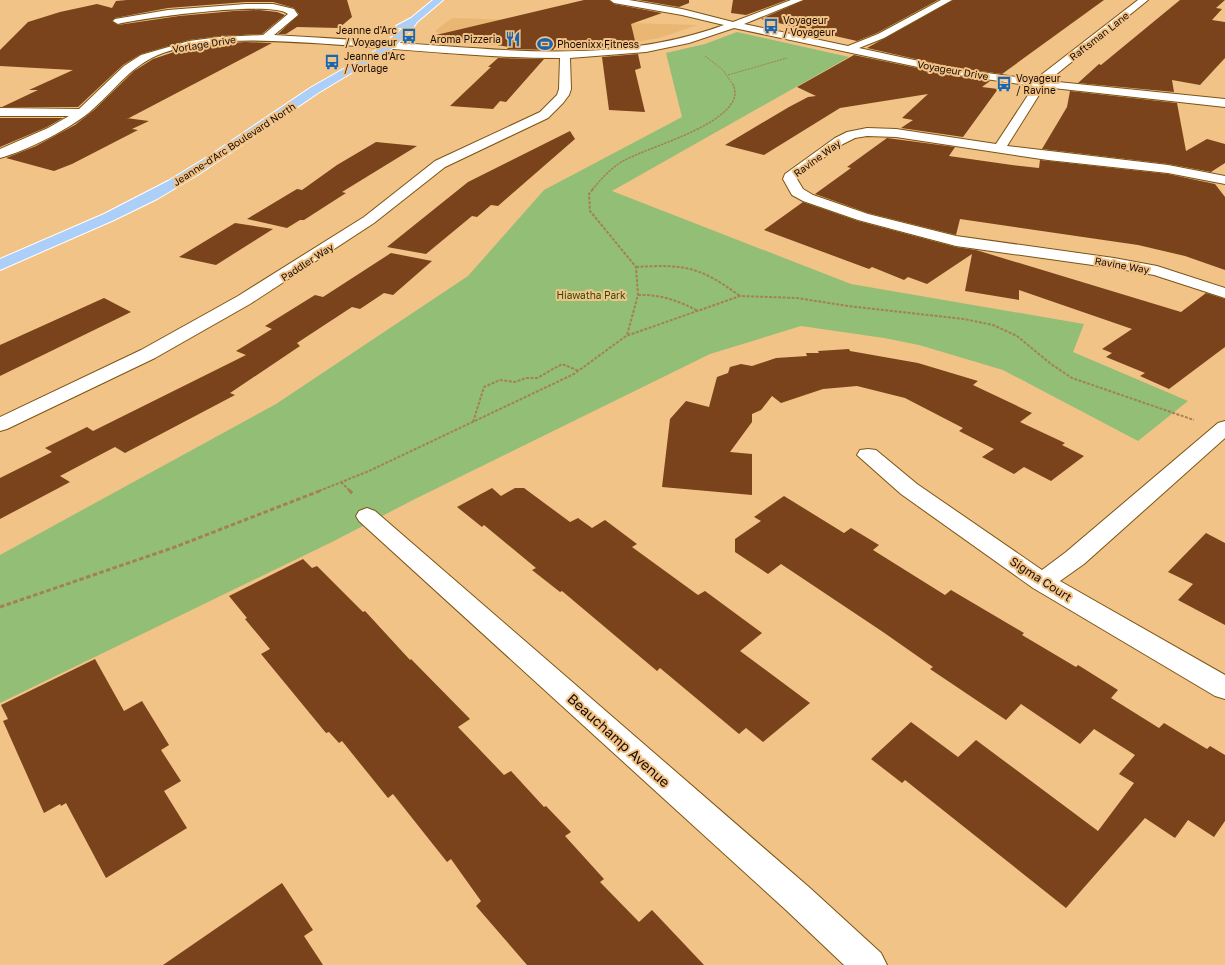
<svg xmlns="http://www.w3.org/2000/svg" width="1225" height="965" font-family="'Golos Text',sans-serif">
<rect width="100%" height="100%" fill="#f1c387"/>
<path fill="#e9b673" d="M452,18L698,25L659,38L624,44L583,48H540L456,42L435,31Z"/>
<path fill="#93be76" d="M737,32L849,57L612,191L851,284L1084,324L1073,352L1188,401L1138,441L1003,370L919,345L884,338L801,326L710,354L413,500L332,542L0,703V555L276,404L468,276L544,190L682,117L666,53L705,44Z"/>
<g fill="#7a431b">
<path d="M127,0H347L352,17L339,28L297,27L286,34H278L299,14L294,8L273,2H246L168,8L115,18L112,21L118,25L179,16L234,11L259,10L277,12L285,15L262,34L220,36L189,40L141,54L123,65L78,107H2L38,90H29L73,70L0,66V50L28,22L60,12L97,4L112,8L116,1Z"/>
<path d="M584,0H609L614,4L662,13L631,24L636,45L619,47L601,48V44L557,45L553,50L507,49L509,47L436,35Z"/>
<path d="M638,0H689V3L679,7Z"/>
<path d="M733,0H787L746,15L731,13Z"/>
<path d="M804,0H938L877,33L857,41L761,19Z"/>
<path d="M953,0H1104L1002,74L951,67L867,48Z"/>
<path d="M1180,0H1225L1216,8L1222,9L1212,20L1225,22V58L1200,85L1172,80L1174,92L1078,83L1099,64L1101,65Z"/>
<path d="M245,42L272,43L129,118H126L149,121L132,129L138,130L72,164L54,171L6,158L36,146L75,125L94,110L134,71L153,59L183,49L203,45Z"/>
<path d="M638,54L641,68L635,70L645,112L609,110L602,57Z"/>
<path d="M854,55L951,75L990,81L982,87L998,89L963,137L901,128L913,120L902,118L928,94L840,108L764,155L725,145L789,107L808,97L816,96L797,87Z"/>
<path d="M498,58L544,59L506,102L500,101L493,109L450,106L491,67H488Z"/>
<path d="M1070,91L1177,103L1186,151L1207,139L1225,144V163L1211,172L1168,164L1042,149L1067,107Z"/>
<path d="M0,118H63L47,127L0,147Z"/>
<path d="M570,131L575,139L498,206L491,205L477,217L472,216L426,254L387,247L468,182Z"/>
<path d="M887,138L955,147L949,156L1012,165L1039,168L1040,160L1168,174L1215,184L1225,197V270L1185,256L1138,245L960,219L956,235L868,213L815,194L851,168L847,167Z"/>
<path d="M376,142L417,146L342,192L346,193L304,220H300L287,228L247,219L297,189L302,190L337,165Z"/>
<path d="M803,202L858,221L956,247L976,250L1181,312L1206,293L1225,299V347L1169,389L1140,376L1145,373L1106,357L1112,353L1102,349L1132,329L1019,290V300L965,291L972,254L927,284L908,277L904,280L872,267L869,269L764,230Z"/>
<path d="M235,223L273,229L216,265L179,257Z"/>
<path d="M391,253L432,261L393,295L384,293L360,309L352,307L297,343L300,346L230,393L235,395L125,453L115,447L60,476L70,482L0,519V478L52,452L45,448L87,427L93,431L246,355L236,351L272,329L265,326L315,295L323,297Z"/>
<path d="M104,298L131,312L0,376V345Z"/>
<path d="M849,349L850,351L918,363L978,381L973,385L1032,413L1020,422L1065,443L1062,445L1084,456L1051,481L1024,467L1014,474L982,457L994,449L959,431L963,428L905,398L857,386L823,389L781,403L772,396L761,410L752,414V422L730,452L752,454V495L662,487L670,419L686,401L709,407L717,377L728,373L730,367L741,364L752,366L776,358L807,356L806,353H819L818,351Z"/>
<path d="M492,488L501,496L515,488H524L570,522L578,518L592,528L605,520L637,544L632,547L698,595L705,591L762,633L740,651L810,703L763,742L746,728L739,734L660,668L657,671L562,591L560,592L532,570L536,568L484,525L482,527L457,507Z"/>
<path d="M784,496L844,533L851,528L879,545L873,550L945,595L951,590L1024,633L1022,635L1076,667L1078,665L1118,690L1111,698L1159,728L1164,723L1207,749L1210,746L1225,755V821L1214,837L1188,820L1175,838L1145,818L1066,908L905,780L902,783L871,759L911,722L958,757L976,740L1098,831L1134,783L1119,774L1135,755L1094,729L1080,744L1021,704L1006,720L930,669L933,667L883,632L781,564L768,574L735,552V539L761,521L754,517Z"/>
<path d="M1206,533L1225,543V625L1178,600L1193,584L1168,572Z"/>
<path d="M303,559L312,568L317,566L363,612L365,611L410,660L411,659L470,719L458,727L504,775L511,771L544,807L546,806L571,832L565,836L604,879L600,882L639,922L652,910L704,965H527L476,906L481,901L451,859L447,862L393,794L388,798L342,741L339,743L329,732L326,733L261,654L270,649L245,619L247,618L229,596Z"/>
<path d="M95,659L124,711L142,701L169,745L161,750L181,781L164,791L187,828L106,878L66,803L61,806L60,804L44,813L3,721L8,719L1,705Z"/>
<path d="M282,883L313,930L304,936L323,965H163Z"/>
</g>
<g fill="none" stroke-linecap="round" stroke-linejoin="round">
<defs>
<g id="minor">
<path d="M610,0H629L682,9L733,22L791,0H803L744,24L848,46L878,34L941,0H952L884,38L859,48L951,68L1038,80L1041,75L1138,0H1148L1048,81L1225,99V107L1044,87L1007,146L1168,165L1225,176V184L1168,173L1048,160L896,137L867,136L855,138L843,144L798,176L797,179L803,189L813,195L868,214L956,236L1114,258L1157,266L1225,288V298L1154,275L1114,268L956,246L858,220L803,201L792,195L783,179L785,174L835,138L847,132L867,128L896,129L996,144L1034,86L951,74L734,28L689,43L646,52L570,58L571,89L569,95L563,103L548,118L445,167L374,223L250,304L155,358L7,429L0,431V417L141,350L238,296L364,217L435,161L540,112L557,95L559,89L560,58C482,58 405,49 328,44C274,41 215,35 163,53C132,64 117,88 93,109C74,127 26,151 0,158V149L48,128L69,116H0V108L79,109L124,66L141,55L189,41L220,37L263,35L288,14C273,0 143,18 118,24L113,21L115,19L168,10L246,4H273L294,9L298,15L274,35C330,38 387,42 443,46C540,53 630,59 724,25L682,15L614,3Z"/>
<path d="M1225,421V438L1084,564L1060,581L1225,675V699L1215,696L1033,588L901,494L857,455L860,450L868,449L876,450L917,484L1042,570L1066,552L1218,423Z"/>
<path d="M367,508L375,511L810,888L881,953L887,965H844L786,910L359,521L356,516L359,511Z"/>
</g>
<path id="major" d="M433,0H443L417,22L411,31L393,48L318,93L199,174L157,199L114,220L0,270V259L104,214L168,181L209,156L310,88L375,51L403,28H398L396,26L411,18Z"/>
</defs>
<use href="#minor" stroke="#7c5312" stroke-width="2"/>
<use href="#major" stroke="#fff" stroke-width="2"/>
<g stroke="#a38056" stroke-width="1" stroke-dasharray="2 1" stroke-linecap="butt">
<path d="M705,56L723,70L733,85"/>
<path d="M728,75L787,58"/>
</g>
<path stroke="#a38056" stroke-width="1.5" stroke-dasharray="2.5 1" stroke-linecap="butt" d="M592,190C601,179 611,168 623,161C651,146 718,129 733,101C736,96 735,89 733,84"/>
<g stroke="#a38056" stroke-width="2" stroke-dasharray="3 1.5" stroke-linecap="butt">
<path d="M593,189L589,194L590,211L636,267L638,295L627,335"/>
<path d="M636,267C686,264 700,267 740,296"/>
<path d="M638,295C660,294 679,301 698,311"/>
<path d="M473,422L484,387L500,380L515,382L526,378H537L562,364L579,371"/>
<path d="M341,482L350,491"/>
<path d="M319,491L369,471L574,374L626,336L740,296L797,298L848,306L964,319L993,325L1017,336L1051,364L1072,378L1194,420"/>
</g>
<g stroke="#a38056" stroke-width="3" stroke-dasharray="4.5 2.5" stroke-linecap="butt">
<path d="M349,490L354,495"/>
<path d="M0,607L175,547L322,490"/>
</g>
<use href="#minor" fill="#fff" fill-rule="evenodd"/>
<use href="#major" fill="#accff9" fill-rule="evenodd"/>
</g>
<defs>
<symbol id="bus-bare" viewBox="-9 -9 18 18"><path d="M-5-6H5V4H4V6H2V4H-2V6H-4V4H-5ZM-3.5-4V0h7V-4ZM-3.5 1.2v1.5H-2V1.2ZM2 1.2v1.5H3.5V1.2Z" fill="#1766b4" stroke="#f1c387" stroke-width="2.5" paint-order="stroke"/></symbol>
<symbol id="restaurant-bare" viewBox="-9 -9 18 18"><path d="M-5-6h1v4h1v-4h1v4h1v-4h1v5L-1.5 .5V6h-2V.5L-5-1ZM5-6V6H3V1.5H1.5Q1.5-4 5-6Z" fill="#1766b4" stroke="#f1c387" stroke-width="2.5" paint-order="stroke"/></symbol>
<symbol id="stadium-bare" viewBox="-9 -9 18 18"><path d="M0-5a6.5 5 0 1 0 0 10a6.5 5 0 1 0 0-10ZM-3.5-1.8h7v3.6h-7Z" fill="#1766b4" stroke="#f1c387" stroke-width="2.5" paint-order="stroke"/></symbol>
</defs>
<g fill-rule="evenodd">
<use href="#bus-bare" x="760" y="15" width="22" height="22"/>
<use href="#bus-bare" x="398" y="25" width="22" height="22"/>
<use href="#restaurant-bare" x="502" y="28" width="22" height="22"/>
<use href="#stadium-bare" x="534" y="33" width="22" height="22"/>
<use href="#bus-bare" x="321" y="51" width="22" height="22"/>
<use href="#bus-bare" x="993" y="73" width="22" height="22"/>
</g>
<g text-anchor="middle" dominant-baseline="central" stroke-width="4" stroke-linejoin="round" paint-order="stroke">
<g font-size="10" fill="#1a0a00" stroke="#f1c387" text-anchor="start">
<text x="783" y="20">Voyageur<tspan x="783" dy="12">/ Voyageur</tspan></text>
<text x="397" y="30" text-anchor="end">Jeanne d'Arc<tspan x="397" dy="12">/ Voyageur</tspan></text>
<text x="501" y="39" text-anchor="end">Aroma Pizzeria</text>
<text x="557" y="44">Phoenixx Fitness</text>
<text x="344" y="56">Jeanne d'Arc<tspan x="344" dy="12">/ Vorlage</tspan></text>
<text x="1016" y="78">Voyageur<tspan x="1016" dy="12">/ Ravine</tspan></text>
</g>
<g font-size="10" fill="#1a0a00" stroke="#f1c387">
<text transform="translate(1099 36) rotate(-38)">Raftsman Lane</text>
<text transform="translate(204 44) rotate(-9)">Vorlage Drive</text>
<text transform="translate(953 70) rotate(10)">Voyageur Drive</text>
<text transform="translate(234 144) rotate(-33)">Jeanne-d'Arc Boulevard North</text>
<text transform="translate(817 158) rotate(-36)">Ravine Way</text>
<text transform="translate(307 262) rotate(-33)">Paddler Way</text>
<text transform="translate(1122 265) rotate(10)">Ravine Way</text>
</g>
<g font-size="10" fill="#2c4b10" stroke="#f1c387">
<text x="591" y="295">Hiawatha Park</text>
</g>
<g font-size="12" fill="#1a0a00" stroke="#f1c387">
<text transform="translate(1041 579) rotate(33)">Sigma Court</text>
</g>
<g font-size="14" fill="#1a0a00" stroke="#f1c387">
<text transform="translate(619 740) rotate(42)">Beauchamp Avenue</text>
</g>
</g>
</svg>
